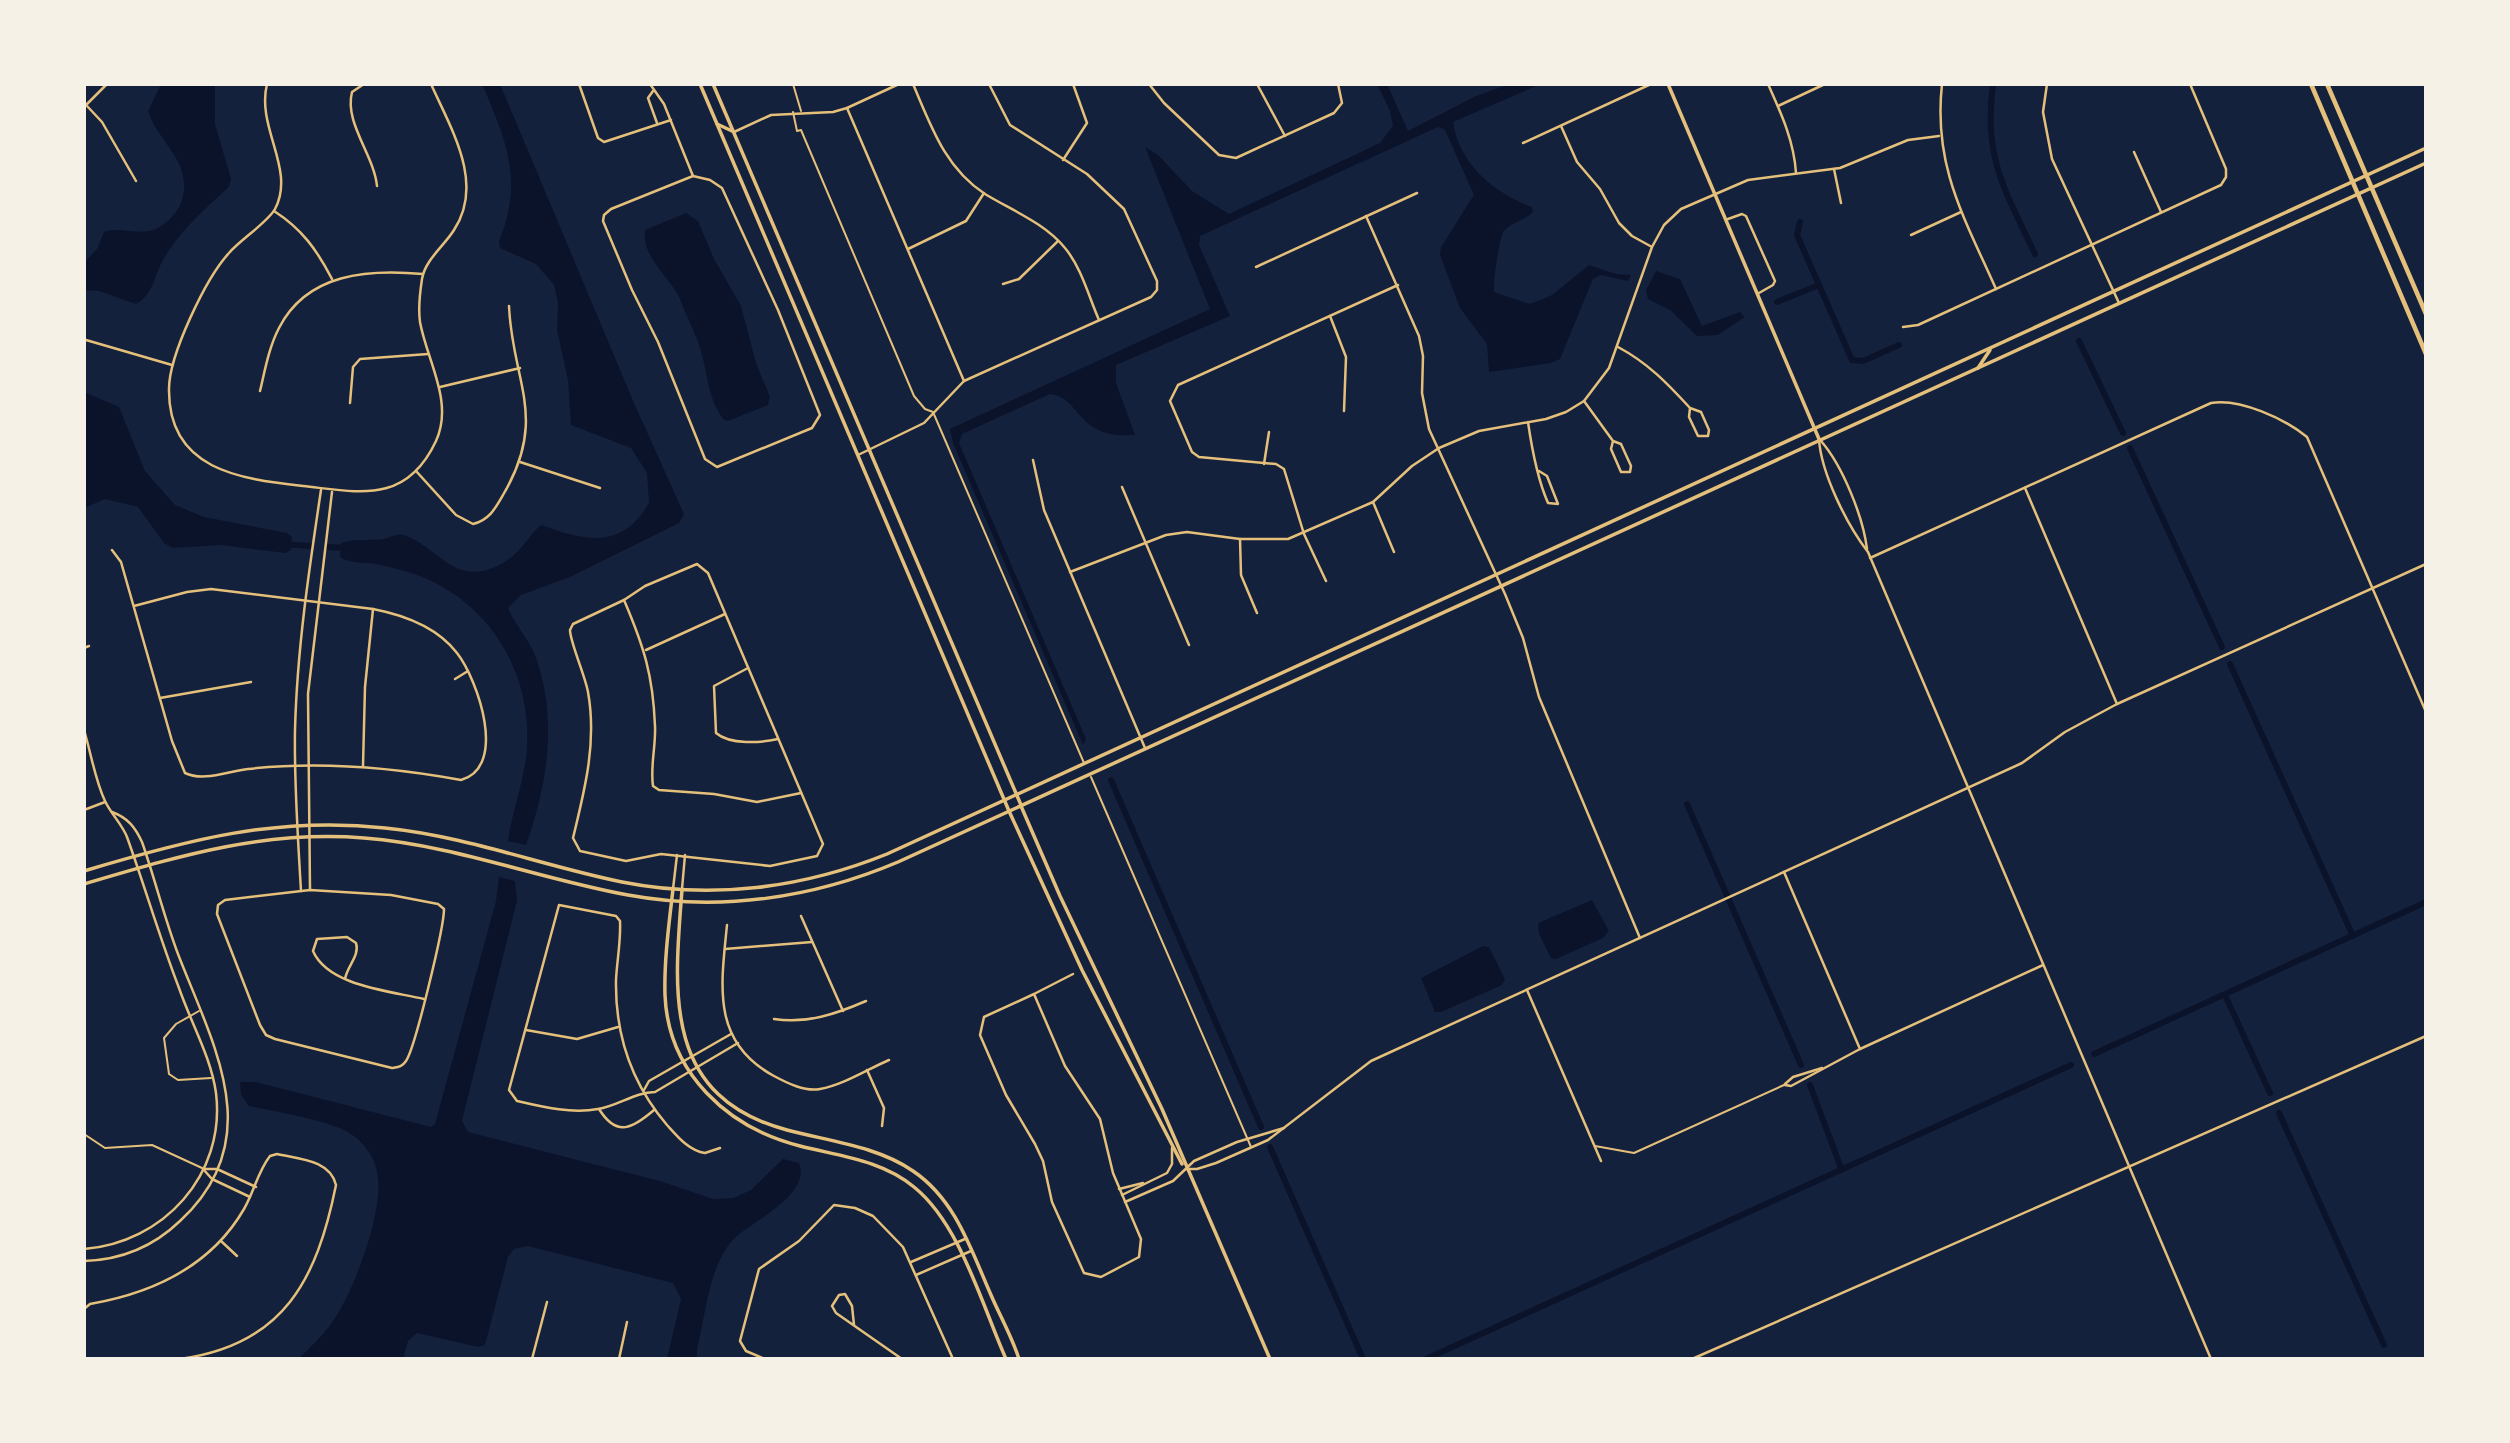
<svg xmlns="http://www.w3.org/2000/svg" width="2510" height="1443" font-family="'PT Serif',serif">
<rect width="100%" height="100%" fill="#14213d"/>
<g fill="#0b132b">
<path d="M161,84H215V124L231,179L229,187C205,209 178,232 162,262C154,277 153,295 136,304L99,291L84,290V263L97,249L104,232C120,226 140,237 158,228C168,222 179,211 182,200C193,161 158,143 148,111Z"/>
<path d="M482,84H500L634,403L684,514L679,523L570,577L521,595L508,608C515,625 528,638 535,655C558,717 548,784 526,845L508,841C512,813 522,786 526,758C535,683 497,610 427,579C411,572 394,568 376,564C364,562 350,564 340,557L341,543C355,538 369,541 384,539C391,537 397,533 404,535C440,547 454,590 503,563C522,552 526,538 541,525C585,541 622,550 649,503L647,473L631,448L571,425L568,380L557,330L558,302L554,285L536,264L500,248L499,241C524,181 506,140 482,84Z"/>
<path d="M1377,84H1387L1408,131L1476,96L1510,84H1541L1453,122C1459,164 1494,193 1532,207L1533,212C1525,220 1512,222 1504,231C1499,237 1493,283 1494,292L1530,304L1552,295L1589,265L1616,274L1631,275L1628,281L1601,275L1593,279L1560,359L1551,363L1489,372L1487,344L1460,308L1440,255L1441,247L1474,195L1445,130L1438,127L1200,236L1199,245L1230,316L1116,365V383L1135,435C1076,440 1081,397 1050,394L962,434L959,443L1086,739L1083,745L953,443L950,429L1210,309L1145,147L1158,155L1192,191L1229,214L1380,143L1393,126L1390,111Z"/>
<path d="M686,213L698,221L714,259L741,306L756,363L770,397L768,405L728,421L724,420C706,397 708,368 698,342C692,327 685,312 679,297C669,276 641,257 645,230Z"/>
<path d="M1656,271L1680,279L1702,326L1740,312L1745,317L1718,335L1697,336L1670,310L1648,299L1646,290Z"/>
<path d="M84,392L119,407L145,471L175,505L204,517L287,533L292,537L291,550L285,553L221,545L173,548L164,543L138,507L105,499L84,508Z"/>
<path d="M499,877L515,881L517,901L462,1121L468,1132L660,1181L713,1199L733,1198L751,1190L783,1159L799,1163C812,1194 753,1221 736,1237C709,1262 706,1314 697,1349V1359H667L681,1299L673,1283L528,1246L514,1249L508,1257L485,1345L478,1347L417,1333L408,1341L403,1359H298C310,1348 321,1337 331,1324C353,1294 382,1216 378,1179C377,1161 366,1144 351,1134C333,1121 273,1111 249,1106L241,1095L240,1082H256L431,1127L435,1124L496,901Z"/>
<path d="M1592,900L1609,931L1603,938L1556,959L1551,958L1539,934L1538,923Z"/>
<path d="M1483,946L1489,947L1505,979L1502,985L1441,1012H1435L1421,978Z"/>
</g>
<g fill="none" stroke-linecap="round" stroke-linejoin="round">
<g stroke="#0b132b" stroke-width="6">
<path d="M1993,84C1983,158 2005,190 2035,254"/>
<path d="M1800,222L1797,235L1852,360L1863,361L1899,345"/>
<path d="M1777,302L1819,285"/>
<path d="M2079,341L2123,433"/>
<path d="M2130,448L2222,647"/>
<path d="M284,544L310,546"/>
<path d="M328,547L347,548"/>
<path d="M2230,664L2353,936"/>
<path d="M1111,780L1261,1127"/>
<path d="M1687,804L1801,1065"/>
<path d="M2225,995L2270,1093"/>
<path d="M2094,1054L2426,902"/>
<path d="M1810,1085L1841,1168"/>
<path d="M2279,1113L2384,1345"/>
<path d="M1270,1147L1363,1359"/>
<path d="M1426,1359L2071,1065"/>
</g>
<g stroke="#e5c07b" stroke-width="2">
<path d="M793,84L801,111"/>
<path d="M793,112L797,131L801,130L914,396L925,409L933,412L1084,763"/>
<path d="M1091,777L1251,1147"/>
<path d="M199,1011L176,1024L164,1038L169,1074L178,1080L211,1078"/>
<path d="M84,1134L105,1148L152,1145L202,1168"/>
<path d="M1595,1146L1634,1153L1784,1085"/>
</g>
<g stroke="#e5c07b" stroke-width="2.5">
<path d="M267,84C256,128 296,169 275,209C268,222 240,240 229,253C206,278 169,355 169,389C168,470 240,479 303,486C359,492 406,505 436,441C454,402 427,361 420,322C418,308 420,292 422,279C425,260 444,246 454,230C485,183 451,129 431,84"/>
<path d="M364,84L352,92C344,123 374,155 377,186"/>
<path d="M579,84L598,138L604,142L671,120"/>
<path d="M650,84L664,104L693,176"/>
<path d="M913,84C931,126 945,168 985,194C1011,210 1045,223 1065,248C1081,267 1089,297 1099,320"/>
<path d="M1149,84L1164,103L1219,155L1236,158L1334,113L1342,103L1338,84"/>
<path d="M1257,84L1285,136"/>
<path d="M1768,84C1781,113 1794,141 1796,173"/>
<path d="M1942,84C1933,166 1964,217 1996,289"/>
<path d="M2047,84L2043,112L2052,159L2119,303"/>
<path d="M653,91L648,98L657,123"/>
<path d="M87,106L102,122L136,181"/>
<path d="M1778,106L1825,84"/>
<path d="M84,107L107,84"/>
<path d="M847,108L964,381"/>
<path d="M1561,126L1577,162L1600,189L1619,223L1632,236L1652,247"/>
<path d="M734,132L771,115L833,112L847,108L899,84"/>
<path d="M1523,143L1651,84"/>
<path d="M2134,152L2161,212"/>
<path d="M1063,160L1087,123L1073,84"/>
<path d="M1834,169L1841,203"/>
<path d="M693,176L710,180L722,188L778,310L820,415L812,428L717,467L705,459L658,342L632,290L603,221L604,215L611,209Z"/>
<path d="M274,211C302,229 317,250 332,279"/>
<path d="M1366,216L1419,336L1423,356L1422,393L1429,429L1505,594L1523,638L1539,697L1640,938"/>
<path d="M1728,219L1742,214L1746,216L1775,281L1773,285L1759,293"/>
<path d="M1911,235L1961,212"/>
<path d="M908,249L966,221L984,193"/>
<path d="M1256,267L1417,193"/>
<path d="M1003,284L1019,279L1058,241"/>
<path d="M1330,316L1346,357L1344,411"/>
<path d="M1903,327L1918,325L2221,185L2226,177V169L2190,84"/>
<path d="M86,340L172,365"/>
<path d="M1618,347C1648,363 1667,383 1690,408L1689,417L1698,436H1708L1709,430L1701,412L1690,408"/>
<path d="M440,387L520,368"/>
<path d="M260,391C265,370 269,347 279,328C307,273 368,269 423,274"/>
<path d="M1584,401L1613,441L1611,449L1621,472H1630L1631,466L1621,444L1613,441"/>
<path d="M350,403L353,367L360,359L428,354"/>
<path d="M1528,422C1532,450 1537,478 1548,503L1558,504L1547,476L1539,471"/>
<path d="M1819,439C1821,473 1847,525 1868,552L2211,1359"/>
<path d="M1821,441C1842,465 1863,516 1867,549"/>
<path d="M858,455L924,423L964,381L1151,297L1157,290V281L1124,209L1087,174L1010,125L989,84"/>
<path d="M1033,460L1044,510L1145,748"/>
<path d="M520,462L600,488"/>
<path d="M1264,464L1269,432"/>
<path d="M416,471L456,515L473,524C489,520 495,509 503,495C549,417 512,382 509,306"/>
<path d="M1122,487L1189,645"/>
<path d="M2025,488L2117,704"/>
<path d="M1373,502L1394,552"/>
<path d="M1240,539L1241,575L1257,613"/>
<path d="M112,550L121,562L172,741L185,773C204,782 228,771 248,769C320,761 390,767 461,780C508,767 478,680 457,653C437,627 404,615 373,609L211,589L187,592L134,606"/>
<path d="M1870,558L2211,403C2240,398 2285,419 2307,437L2426,712"/>
<path d="M697,564L708,573L823,844L817,856L770,866L661,854L626,861L580,851L573,838C585,789 597,742 588,692C585,675 570,642 570,630L573,624L624,600L645,586Z"/>
<path d="M1070,572L1166,535L1187,532L1240,539H1288L1373,502L1412,466L1439,448L1479,431L1546,419L1566,412L1584,401L1609,368L1652,247L1664,225L1681,209L1748,180L1840,168L1908,140L1939,136"/>
<path d="M1326,581L1304,534L1284,469L1276,464L1199,457L1192,452L1170,401L1178,385L1398,285"/>
<path d="M624,600C644,647 653,675 655,726C656,746 650,767 653,786L659,790L714,794L757,802L801,793"/>
<path d="M84,648L89,646"/>
<path d="M646,650L725,614"/>
<path d="M748,668L714,686L716,733C730,745 761,743 778,739"/>
<path d="M455,679L468,671"/>
<path d="M160,698L251,682"/>
<path d="M84,730C91,753 95,780 105,801C111,814 122,824 127,837C145,887 160,939 179,988C191,1023 211,1057 216,1093C226,1175 163,1243 84,1249"/>
<path d="M363,766L365,687L373,609"/>
<path d="M84,810L105,802"/>
<path d="M1784,872L1860,1049"/>
<path d="M310,889L308,694L332,492"/>
<path d="M673,889L677,855"/>
<path d="M682,889L685,855"/>
<path d="M310,890L391,895L438,904L444,909C444,928 415,1048 406,1061C402,1067 398,1067 392,1068L275,1039L266,1035L260,1025L217,914L218,905L225,900Z"/>
<path d="M301,891C298,838 294,784 295,730C297,650 309,570 321,490"/>
<path d="M801,916L843,1011"/>
<path d="M727,925C721,986 711,1042 774,1076C787,1083 805,1092 820,1089C843,1085 868,1069 889,1060"/>
<path d="M725,949L812,942"/>
<path d="M345,979C347,966 360,956 356,943L347,937L317,939L313,951C328,986 390,991 424,999"/>
<path d="M1527,990L1601,1161"/>
<path d="M1034,994L984,1017L980,1035L1006,1095L1035,1144L1043,1161L1052,1202L1084,1273L1101,1277L1139,1257L1141,1239L1113,1173L1100,1119L1065,1066L1034,994L1073,974"/>
<path d="M774,1019C807,1024 836,1014 866,1001"/>
<path d="M526,1030L577,1039L618,1027"/>
<path d="M867,1070L884,1108L882,1126"/>
<path d="M1785,1084L1793,1077L1822,1068"/>
<path d="M1785,1085L1791,1086L1860,1049L2043,965"/>
<path d="M644,1090L649,1081L731,1034"/>
<path d="M599,1109C617,1138 633,1128 654,1110"/>
<path d="M720,1148L705,1153C689,1151 677,1136 667,1125C632,1084 615,1034 616,980C617,960 621,941 620,921L616,916L559,905L509,1090L517,1101C543,1107 571,1114 598,1109C618,1106 635,1092 655,1092L738,1043"/>
<path d="M203,1169L212,1179L250,1197"/>
<path d="M204,1169H217L256,1187"/>
<path d="M1186,1169H1197L1216,1163L1268,1140L1371,1061L2022,763L2065,732L2117,704L2426,564"/>
<path d="M1119,1189L1143,1183"/>
<path d="M1122,1195L1167,1173L1172,1164V1148"/>
<path d="M1125,1202L1173,1181L1194,1161L1237,1142L1284,1128"/>
<path d="M221,1241L237,1256"/>
<path d="M84,1261C121,1260 154,1246 180,1221C269,1139 213,1045 178,954C164,917 155,879 142,842C135,827 128,818 112,812"/>
<path d="M911,1262L965,1239"/>
<path d="M916,1275L971,1251"/>
<path d="M84,1309L90,1304C153,1293 211,1266 244,1209C254,1192 258,1171 270,1156L277,1154C299,1159 330,1160 336,1185C317,1279 284,1345 180,1359"/>
<path d="M854,1325L852,1306L845,1294L839,1295L832,1306L836,1313L902,1359"/>
<path d="M84,1358L86,1359"/>
<path d="M532,1359L547,1302"/>
<path d="M619,1359L627,1322"/>
<path d="M765,1359L746,1351L740,1341L759,1269L799,1241L834,1205L855,1208L873,1216L903,1247L953,1359"/>
<path d="M1692,1359L2426,1036"/>
</g>
<g stroke="#e5c07b" stroke-width="3.5">
<path d="M1668,84L1819,439"/>
<path d="M1021,806L1060,896L1162,1109L1270,1359"/>
<path d="M1009,811L1082,970L1182,1164"/>
<path d="M673,889C669,924 664,960 665,995C668,1073 728,1128 800,1146C839,1156 882,1160 914,1187C960,1224 982,1305 1006,1359"/>
<path d="M682,890C674,991 662,1097 787,1130C828,1141 877,1146 913,1171C956,1200 971,1250 991,1295C1000,1316 1012,1337 1019,1359"/>
</g>
<g stroke="#e5c07b" stroke-width="3.5">
<path d="M700,84L1009,811"/>
<path d="M713,84L1021,805"/>
<path d="M717,124L732,131"/>
<path d="M1978,368L1990,350"/>
<path d="M84,871C187,840 277,816 385,828C466,836 543,866 622,882C712,900 803,888 887,854L2426,148"/>
<path d="M84,884C179,856 263,830 364,838C454,845 540,879 628,895C720,912 813,898 898,862L2426,163"/>
</g>
<g stroke="#e5c07b" stroke-width="4.5">
<path d="M2311,84L2426,354"/>
<path d="M2327,84L2426,314"/>
</g>
</g>
<rect width="2510" height="1443" fill="none" stroke="#f6f1e7" stroke-width="172"/>
</svg>
